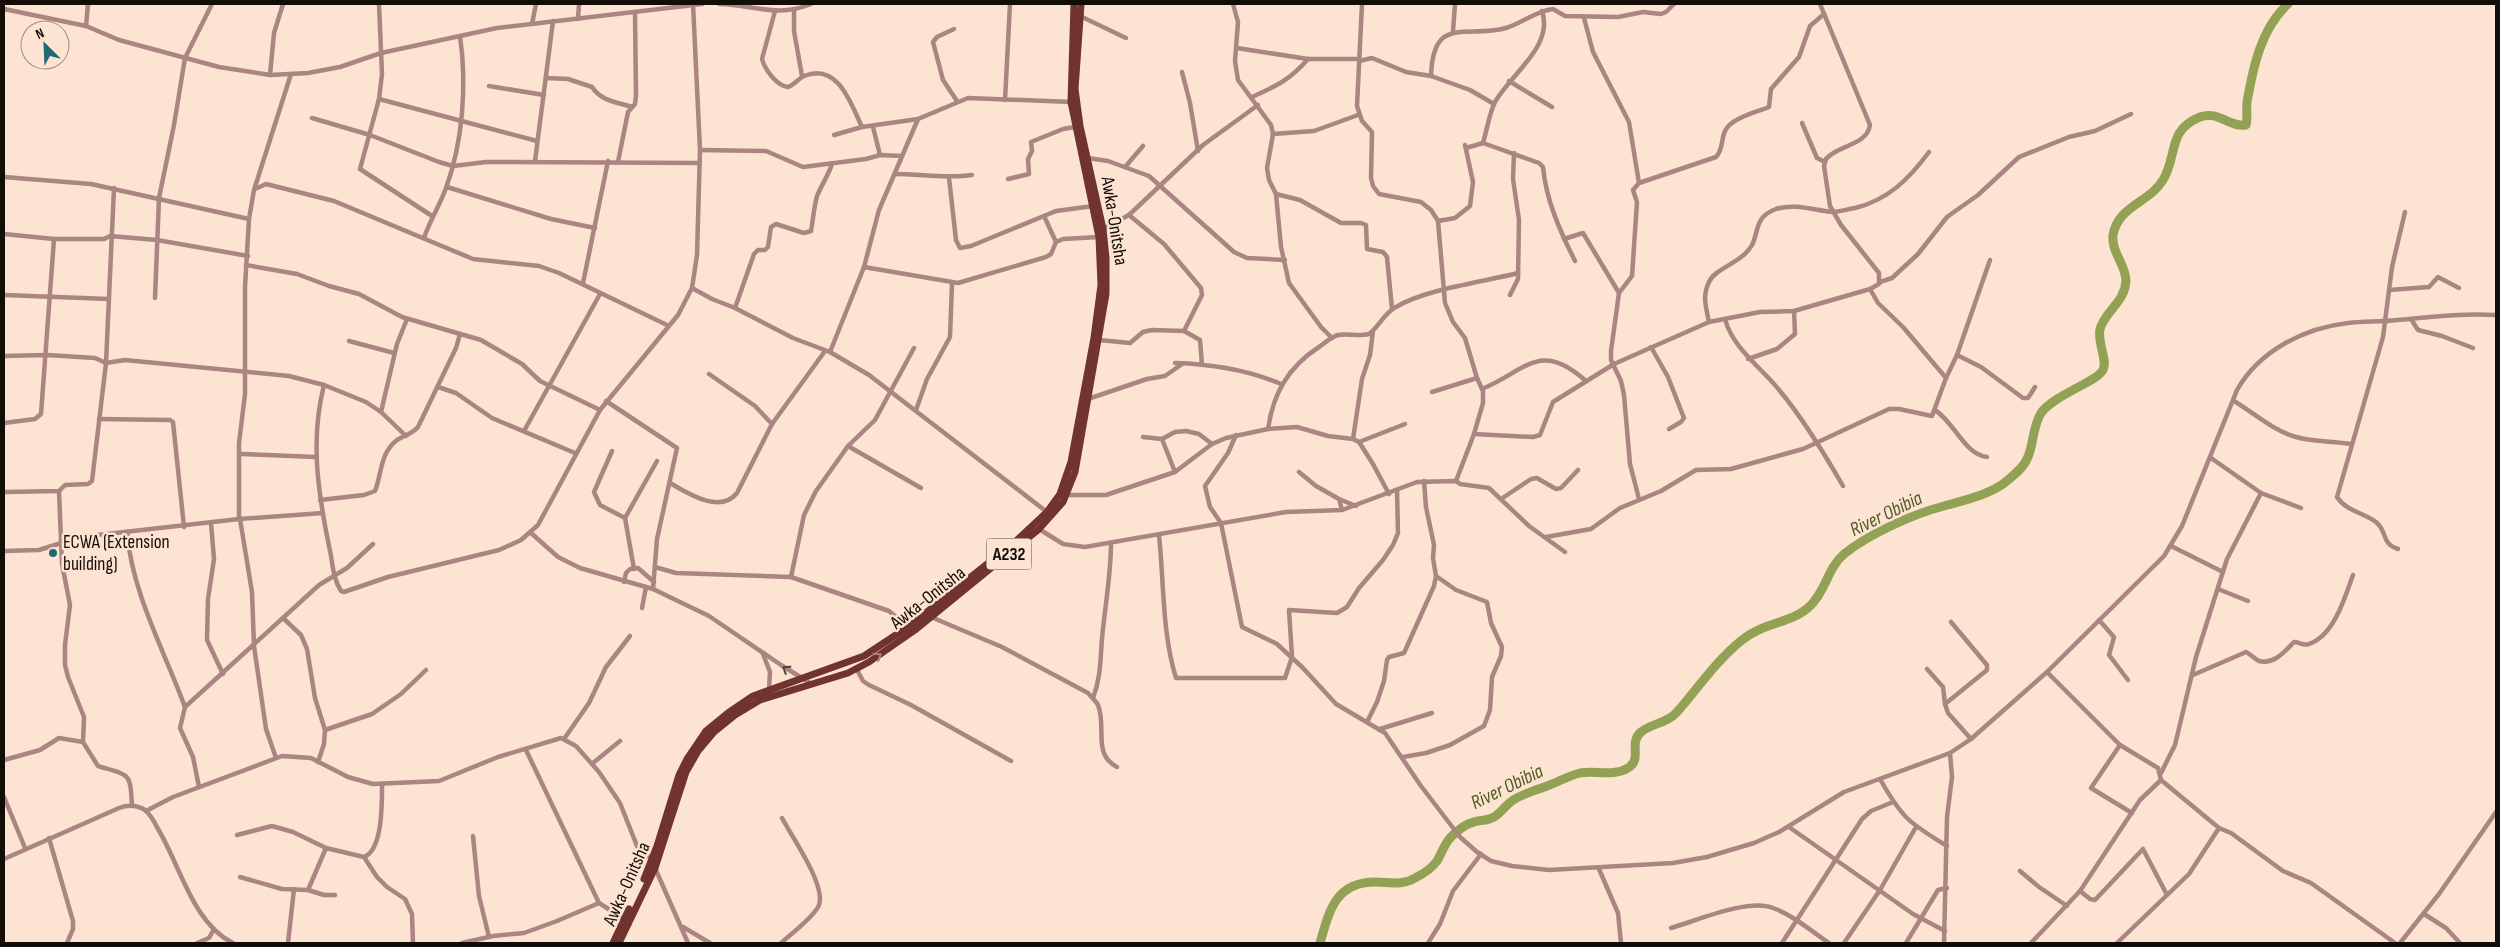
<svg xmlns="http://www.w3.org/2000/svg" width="2500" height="947" font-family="'Sofia Sans Condensed',sans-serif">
<rect width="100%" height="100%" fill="#fce3d2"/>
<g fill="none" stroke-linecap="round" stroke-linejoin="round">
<path stroke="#92a153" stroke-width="9" d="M1320,943C1329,912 1335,882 1375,882C1389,882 1402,886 1415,878C1423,874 1432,868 1437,861C1442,853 1444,844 1451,837C1457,831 1465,824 1474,822C1480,820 1487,821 1494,817C1502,812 1507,803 1515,799C1525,793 1537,790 1547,786C1558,782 1568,776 1580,773C1595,770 1613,777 1628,768C1643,759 1628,743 1641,732C1652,723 1668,723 1677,712C1698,688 1717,660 1742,640C1764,622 1793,623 1810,606C1826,591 1827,569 1844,554C1869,534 1913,514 1944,506C1965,500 1985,496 2003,484C2011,477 2023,469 2027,459C2034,445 2032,428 2041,413C2054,395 2098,381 2103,370C2108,360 2097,343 2100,329C2105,311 2125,302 2126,281C2126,265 2111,252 2113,235C2118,206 2150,202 2163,180C2178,155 2167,130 2200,117C2218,110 2230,128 2246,125C2248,118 2246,110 2247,102C2253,68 2261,28 2288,4"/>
<g stroke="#ab8581" stroke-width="4.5">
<path d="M379,4L382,74L379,99L360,169L432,216"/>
<path d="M719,4C755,5 776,18 811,4"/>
<path d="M1233,4L1238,22L1235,61L1238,80L1271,125L1273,134L1267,168L1269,180L1276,194L1281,247L1289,283L1321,327L1332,338"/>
<path d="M1362,4L1357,106L1362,121L1372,132L1371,178L1373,186L1379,194L1421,202L1431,210L1438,221L1445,303L1453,322L1465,338L1477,378L1483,391V403L1474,434L1456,481"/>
<path d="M4,9L86,26L119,40L219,67L270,75L308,73L340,67L381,53L497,28L702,4"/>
<path d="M794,10V31L802,76"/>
<path d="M775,11L762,59C765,70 777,86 788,87C794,85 798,79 804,76C838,62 851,104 862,127"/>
<path d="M1080,16L1126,38"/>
<path d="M1584,18L1593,52L1629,122L1639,183"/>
<path d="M578,19L579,4"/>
<path d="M532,24L536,4"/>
<path d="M86,26L88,4"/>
<path d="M954,29L937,37L933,42L943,80L957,101"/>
<path d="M1453,31L1455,4"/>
<path d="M1237,48L1308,59H1359"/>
<path d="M1359,61L1372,58L1406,72L1431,76L1470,90L1494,104"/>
<path d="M1182,72L1190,103L1198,151"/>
<path d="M270,75L274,33L283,4"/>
<path d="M1431,76C1433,14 1466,39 1506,28C1523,23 1533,12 1553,9L1565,16L1618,17L1643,12L1661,14L1666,12L1674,4"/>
<path d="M546,78L568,79L592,87C601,101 616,102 632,107"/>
<path d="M1509,81L1552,107"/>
<path d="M489,86L544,95"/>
<path d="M1252,97C1276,86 1290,80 1308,59"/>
<path d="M379,99L537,141"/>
<path d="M1005,100L1010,4"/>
<path d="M312,118L370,135L439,162L453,166L486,162L699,163"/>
<path d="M1802,123L1817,158L1825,162"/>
<path d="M873,127L880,155"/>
<path d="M1273,134L1314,131L1358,115"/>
<path d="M834,135L862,127L918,119"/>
<path d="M1483,143C1487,130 1489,114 1495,102C1511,74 1554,46 1542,11"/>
<path d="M1466,148L1483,143L1539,163L1543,167C1546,200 1560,231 1575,261"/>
<path d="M700,150L766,151L803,167L866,159L880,155L902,156"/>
<path d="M1088,158L1108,161L1149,176L1234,252L1247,258L1285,260"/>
<path d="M535,161L553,21"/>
<path d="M618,162L628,112L635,104L636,96L635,13"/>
<path d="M1125,167L1143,146"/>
<path d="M895,174C921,174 947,179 972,175"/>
<path d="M4,177L91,184L249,219"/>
<path d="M949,178L956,240L960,248L971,246L1056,211L1093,206"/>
<path d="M1008,179L1029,174L1028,159L1032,151L1031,142L1063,129L1075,127"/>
<path d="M447,187L551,219L595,228"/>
<path d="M255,189L266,184L334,201L473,259L539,266L559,273L667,325"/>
<path d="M1276,194L1300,200L1341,223H1361L1366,225L1367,249L1383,252L1387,257L1392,309"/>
<path d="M1129,215L1164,244L1201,288L1202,295L1184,331"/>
<path d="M1044,216L1056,242"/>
<path d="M1438,221L1455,218L1470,206L1473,182L1465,145"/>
<path d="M1103,229L1129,215L1203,145L1258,105"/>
<path d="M4,234L54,239H104L110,236L157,240L248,256"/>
<path d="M424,238C430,220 440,205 446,188C463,142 467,84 460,36"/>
<path d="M1564,239L1583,233L1619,293"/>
<path d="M246,265L297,274L329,286L359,294L402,317L481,340L522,364L540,381L600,410"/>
<path d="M864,267L958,283L1046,257L1051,254L1056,242L1063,239L1099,237"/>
<path d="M1880,282L1892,278L1918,254L1947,217L1978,195L2019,157L2069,137L2095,131L2131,114"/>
<path d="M583,283L608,161"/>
<path d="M692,288L712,299L735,308L793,338L830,352L869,375L1047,512"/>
<path d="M1870,289L1878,303L1903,327L1946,378"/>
<path d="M2389,290L2429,287L2438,277L2459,288"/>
<path d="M4,295L109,299"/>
<path d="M1510,295L1518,279L1519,220L1513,179L1514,153"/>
<path d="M155,298L159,198L174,125L185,58L212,4"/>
<path d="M735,308L754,254L758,250H765L768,247L771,227L776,224L804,233L811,231C813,220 814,207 817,196C822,184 828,176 832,164"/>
<path d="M1725,319C1733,349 1761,367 1780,391C1804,420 1824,453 1843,486"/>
<path d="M2411,319L2418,330L2442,336L2473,348"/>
<path d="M1709,322C1706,307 1702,296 1709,282C1715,268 1742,263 1752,245C1759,232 1754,217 1776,209C1795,203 1813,210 1832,212C1840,212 1848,209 1855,208C1888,200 1909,179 1929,152"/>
<path d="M1099,340L1130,343L1143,332L1152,330L1184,331L1200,340L1202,365"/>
<path d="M349,341L394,353"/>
<path d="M1651,347L1668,377L1684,418L1681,422L1669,429"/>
<path d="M830,352L864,267L879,210L918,119L968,98L1072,102"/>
<path d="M1957,355L1981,367L2023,398H2028L2035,387"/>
<path d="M4,356L47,355L95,358L106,363L125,360L289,376L324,385L366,402L381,412L406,436"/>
<path d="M1748,359L1777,349L1795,334L1794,311"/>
<path d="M1175,363C1211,364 1248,370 1281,384"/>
<path d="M709,374L755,406L772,424"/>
<path d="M324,385C310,440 318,492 329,546C333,562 332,577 341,591L344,592L388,577L499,550L521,540L538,525L600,410L678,315L692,288L697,255L700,150L693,4"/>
<path d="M438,387L456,393L492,418L575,453"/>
<path d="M1482,389C1527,370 1540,340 1586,381"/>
<path d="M1432,392L1477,378"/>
<path d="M1088,399L1147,379L1165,376L1182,364"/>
<path d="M606,401L677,448L657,539L653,589"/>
<path d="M2234,401C2254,413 2274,431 2296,437C2314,442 2332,441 2351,444"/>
<path d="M916,410L927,379L950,337L952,284"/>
<path d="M1935,410C1954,422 1965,455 1987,457"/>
<path d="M381,412L397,344L407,319"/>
<path d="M99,419L170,420L173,422L184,527"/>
<path d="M4,423L35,419L41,414L54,239"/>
<path d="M1268,429C1273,394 1288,367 1319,347C1325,343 1331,337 1338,335C1348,333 1359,337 1369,334C1379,327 1384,313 1396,307C1426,289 1483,282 1518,273"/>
<path d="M524,431L600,294"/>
<path d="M1474,434L1533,437L1540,435L1553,402L1614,364L1709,322L1760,312L1794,311L1870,289L1879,284V273L1841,225L1830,206L1824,166L1826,159C1837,145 1867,146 1870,125L1820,4"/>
<path d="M1236,435L1228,453L1205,486L1210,507L1221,523L1242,627L1277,644L1303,668L1336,704L1385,733L1421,786L1460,837L1477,852L1491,861L1512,866L1549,870L1673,863L1707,857L1754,843L1779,832L1844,792L1950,753L1971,739L2047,672L2164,556L2182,526L2237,390C2259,351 2304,328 2348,323C2364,321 2381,322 2397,320C2430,317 2463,313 2496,315"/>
<path d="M1143,437L1162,439L1175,432L1186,431L1199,434L1212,444"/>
<path d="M1162,439L1175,472"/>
<path d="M1353,439L1362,379L1370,355L1373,331"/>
<path d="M1359,442L1405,424"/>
<path d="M848,446L921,488"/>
<path d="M612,451L594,492L600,505L625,518L634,569"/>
<path d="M241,454L316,457"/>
<path d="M2211,458L2261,493"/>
<path d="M1299,472L1316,486L1339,499L1342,510"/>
<path d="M670,483C689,494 720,514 737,493L772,424L825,351"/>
<path d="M59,491L62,564L70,605L65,645V665L68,677L84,717L83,742L98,766C131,776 130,772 132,806"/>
<path d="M4,492L59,491L65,485L88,484L92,481L106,363L114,188"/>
<path d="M1066,495H1106L1175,472L1212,444L1226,438L1268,429L1297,427L1328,436L1353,439L1359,442L1373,464L1389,494"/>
<path d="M1339,499L1356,506"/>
<path d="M1501,499L1531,479L1537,478L1556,489L1561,488L1578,470"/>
<path d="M1639,499L1630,464L1624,395L1621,381L1611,360V351L1619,293L1632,276L1637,202L1633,190L1639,183L1716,157C1723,150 1721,140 1725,131C1731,118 1757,112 1769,107L1771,89L1799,57L1810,26L1824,14"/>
<path d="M320,500L364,495L375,491C382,473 380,453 397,440C405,435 412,434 418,427L456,348L460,334"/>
<path d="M625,518L657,461"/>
<path d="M239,519V443L245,394V287L249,219L254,190L291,74"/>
<path d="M240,519L252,592L254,646L266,729L276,758"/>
<path d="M211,523L214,559L208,599L207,640L223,674"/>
<path d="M1039,529L1063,544L1085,547L1286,512L1342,510L1417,482L1456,481L1460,484L1489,488L1529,526L1565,552"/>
<path d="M127,532C132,593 164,650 185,707"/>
<path d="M531,533L558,557L580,568L653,589L709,616L781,665L810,683"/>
<path d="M1159,535C1164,582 1162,633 1176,678H1285L1292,657L1289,610L1337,613L1347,607L1359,588L1383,560L1393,545L1398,533L1397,490"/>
<path d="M1546,537L1591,529L1620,508L1661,491L1696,470L1731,469L1803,449L1889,409H1899L1932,416L1946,378L1957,355L1990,260"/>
<path d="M2171,546L2223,572"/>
<path d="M2398,549C2381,544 2388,532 2376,522C2364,513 2346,511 2337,497L2383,337L2392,267L2405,212"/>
<path d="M4,551L39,550L80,537L239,519L323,513"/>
<path d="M655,567L676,573L791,577L889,611L908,627"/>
<path d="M791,577L804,515L816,491L848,446L875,420L914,348"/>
<path d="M624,582L626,573L630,569L638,568L654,582"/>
<path d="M2218,589L2248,601"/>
<path d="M642,608L646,587"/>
<path d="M931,617L1002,647L1088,693C1091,697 1096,701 1098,705C1107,727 1092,754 1117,767"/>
<path d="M283,618L301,635L307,649L315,698L325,730L324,744L318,762"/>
<path d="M2099,620L2114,637L2109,655L2128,680"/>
<path d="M1951,622L1987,665V670L1945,704L1948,713L1971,739"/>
<path d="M763,654L770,672L769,690"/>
<path d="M856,668L863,681L869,685L911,705L1011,761"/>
<path d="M1927,669L1943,687L1945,704"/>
<path d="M2047,672L2120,745L2158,768L2161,780L2219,828L2231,833L2283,871L2311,883L2395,943"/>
<path d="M2193,675L2246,652C2250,654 2255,659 2259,661C2274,665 2285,651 2294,642C2299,642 2304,646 2309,644C2334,636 2345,597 2353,575"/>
<path d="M1093,698C1102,675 1100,653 1103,629C1106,600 1111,572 1111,543"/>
<path d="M1367,722L1377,702L1384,681L1387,660L1389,657L1404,653L1434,586L1436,576L1433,558L1434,545L1426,507L1424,481"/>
<path d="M1380,729L1432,713"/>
<path d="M325,730L372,714L401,694L426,670"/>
<path d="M564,739L589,703L606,667L630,636"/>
<path d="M2120,745L2091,788L2132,813"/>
<path d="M526,750L599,903L624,919"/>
<path d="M1403,757L1426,753L1450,745L1484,726L1490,710L1492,677L1501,656L1502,647L1491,623L1487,602L1456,590L1436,576"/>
<path d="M4,760L40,750L59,738L83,742"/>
<path d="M593,763L620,741"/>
<path d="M2161,773L2175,745L2196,657L2227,559L2261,493L2301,508"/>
<path d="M1880,779C1902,818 1909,823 1947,846"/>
<path d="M199,787L193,757L180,728L185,707L319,585L347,568L373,544"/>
<path d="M4,797L25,848"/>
<path d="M146,811L173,797L282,756L311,758L348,777L373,784L439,781L498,757L561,738L576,746L599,772L620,803L637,846L652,860"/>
<path d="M1789,827L1913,914L1945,931"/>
<path d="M237,835L272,826L293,832L326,848L364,857L377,877L387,887L405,899L412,914L413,943"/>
<path d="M473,836L479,896L489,937"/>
<path d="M49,838L73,921V929L67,943"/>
<path d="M364,857C383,850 382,802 382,784"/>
<path d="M4,859L119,808C127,805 137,805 145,810C150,814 155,823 158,829C180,865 193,924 233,943"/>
<path d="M655,868L688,943"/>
<path d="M1599,869L1618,913L1621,943"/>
<path d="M2020,871L2039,887L2067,906"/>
<path d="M240,877L282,889L308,890L324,895H335"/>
<path d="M308,890L326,848"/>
<path d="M2080,891L2090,899L2095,900L2143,849L2166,893"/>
<path d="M2424,914L2446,928L2460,943"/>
<path d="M683,927L710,943"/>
<path d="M1671,928C1696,921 1748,898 1773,908C1793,915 1811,931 1829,943"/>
<path d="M197,943L209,938L214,929"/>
<path d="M288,943L294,889"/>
<path d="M462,943L493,936L524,933L557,921L599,903"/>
<path d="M781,943C790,935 815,916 819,905C826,885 792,837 782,818"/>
<path d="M1428,943L1440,924L1453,891L1481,854"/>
<path d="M1782,943L1862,819L1871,811L1893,802"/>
<path d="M1844,943L1880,890L1916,827"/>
<path d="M1906,943L1938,890L1947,888"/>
<path d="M1944,943L1947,817L1952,777L1950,753"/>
<path d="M2031,943L2080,891L2140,800L2161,780"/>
<path d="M2117,943L2189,874L2219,828"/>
<path d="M2400,943L2439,894L2496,812"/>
</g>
<g stroke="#71332e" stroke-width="7">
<path d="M644,879L657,846L679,775L687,759L706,731L728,713L753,696L864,656L908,627L1016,541L1047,512L1060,494L1071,462L1094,338L1101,285L1099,237L1071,102L1074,4"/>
<path d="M613,943L629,909"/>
<path d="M619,943L655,868L686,772L698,751L714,732L735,715L760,700L848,673L869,662L915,630L1039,529L1063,502L1075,472L1106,294V258L1103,229L1080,126L1075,89L1081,4"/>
</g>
</g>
<defs><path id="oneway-chevron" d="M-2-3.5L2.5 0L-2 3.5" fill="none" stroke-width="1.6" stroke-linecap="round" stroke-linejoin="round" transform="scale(1.25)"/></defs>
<use stroke="#b08278" href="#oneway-chevron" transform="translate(878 656) rotate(-33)"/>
<use stroke="#58423e" href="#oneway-chevron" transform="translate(786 669) rotate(-147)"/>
<circle fill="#1f6974" stroke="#fce3d2" stroke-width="2" cx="53" cy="553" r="5"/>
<g text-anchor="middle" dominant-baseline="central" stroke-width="5" stroke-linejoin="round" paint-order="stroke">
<rect fill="#fce3d2" stroke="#5a4c44" stroke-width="1" x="986.5" y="538.5" width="45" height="31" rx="4"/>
<g font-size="18" font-weight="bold" fill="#140c07">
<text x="1009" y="554">A232</text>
</g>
<g font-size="19" fill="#140c07" stroke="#fce3d2">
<text transform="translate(1114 221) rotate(81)">Awka-Onitsha</text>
<text transform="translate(928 598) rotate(-38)">Awka-Onitsha</text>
<text transform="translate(627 884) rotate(-66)">Awka-Onitsha</text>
</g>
<g font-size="19" fill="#140c07" stroke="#fce3d2" text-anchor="start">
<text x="63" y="542">ECWA (Extension<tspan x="63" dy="22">building)</tspan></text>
</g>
<g font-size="20" font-style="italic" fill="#505a21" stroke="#fce3d2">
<text transform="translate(1886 514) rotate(-26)">River Obibia</text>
<text transform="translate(1507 787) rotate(-26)">River Obibia</text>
</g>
</g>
<rect width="2500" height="947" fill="none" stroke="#140c07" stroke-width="10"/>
<g transform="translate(45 45) rotate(336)"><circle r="24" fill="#fce3d2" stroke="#9f8d81"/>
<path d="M0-4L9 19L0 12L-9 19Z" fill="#1f6974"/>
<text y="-8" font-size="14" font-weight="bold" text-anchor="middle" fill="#140c07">N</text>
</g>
</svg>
